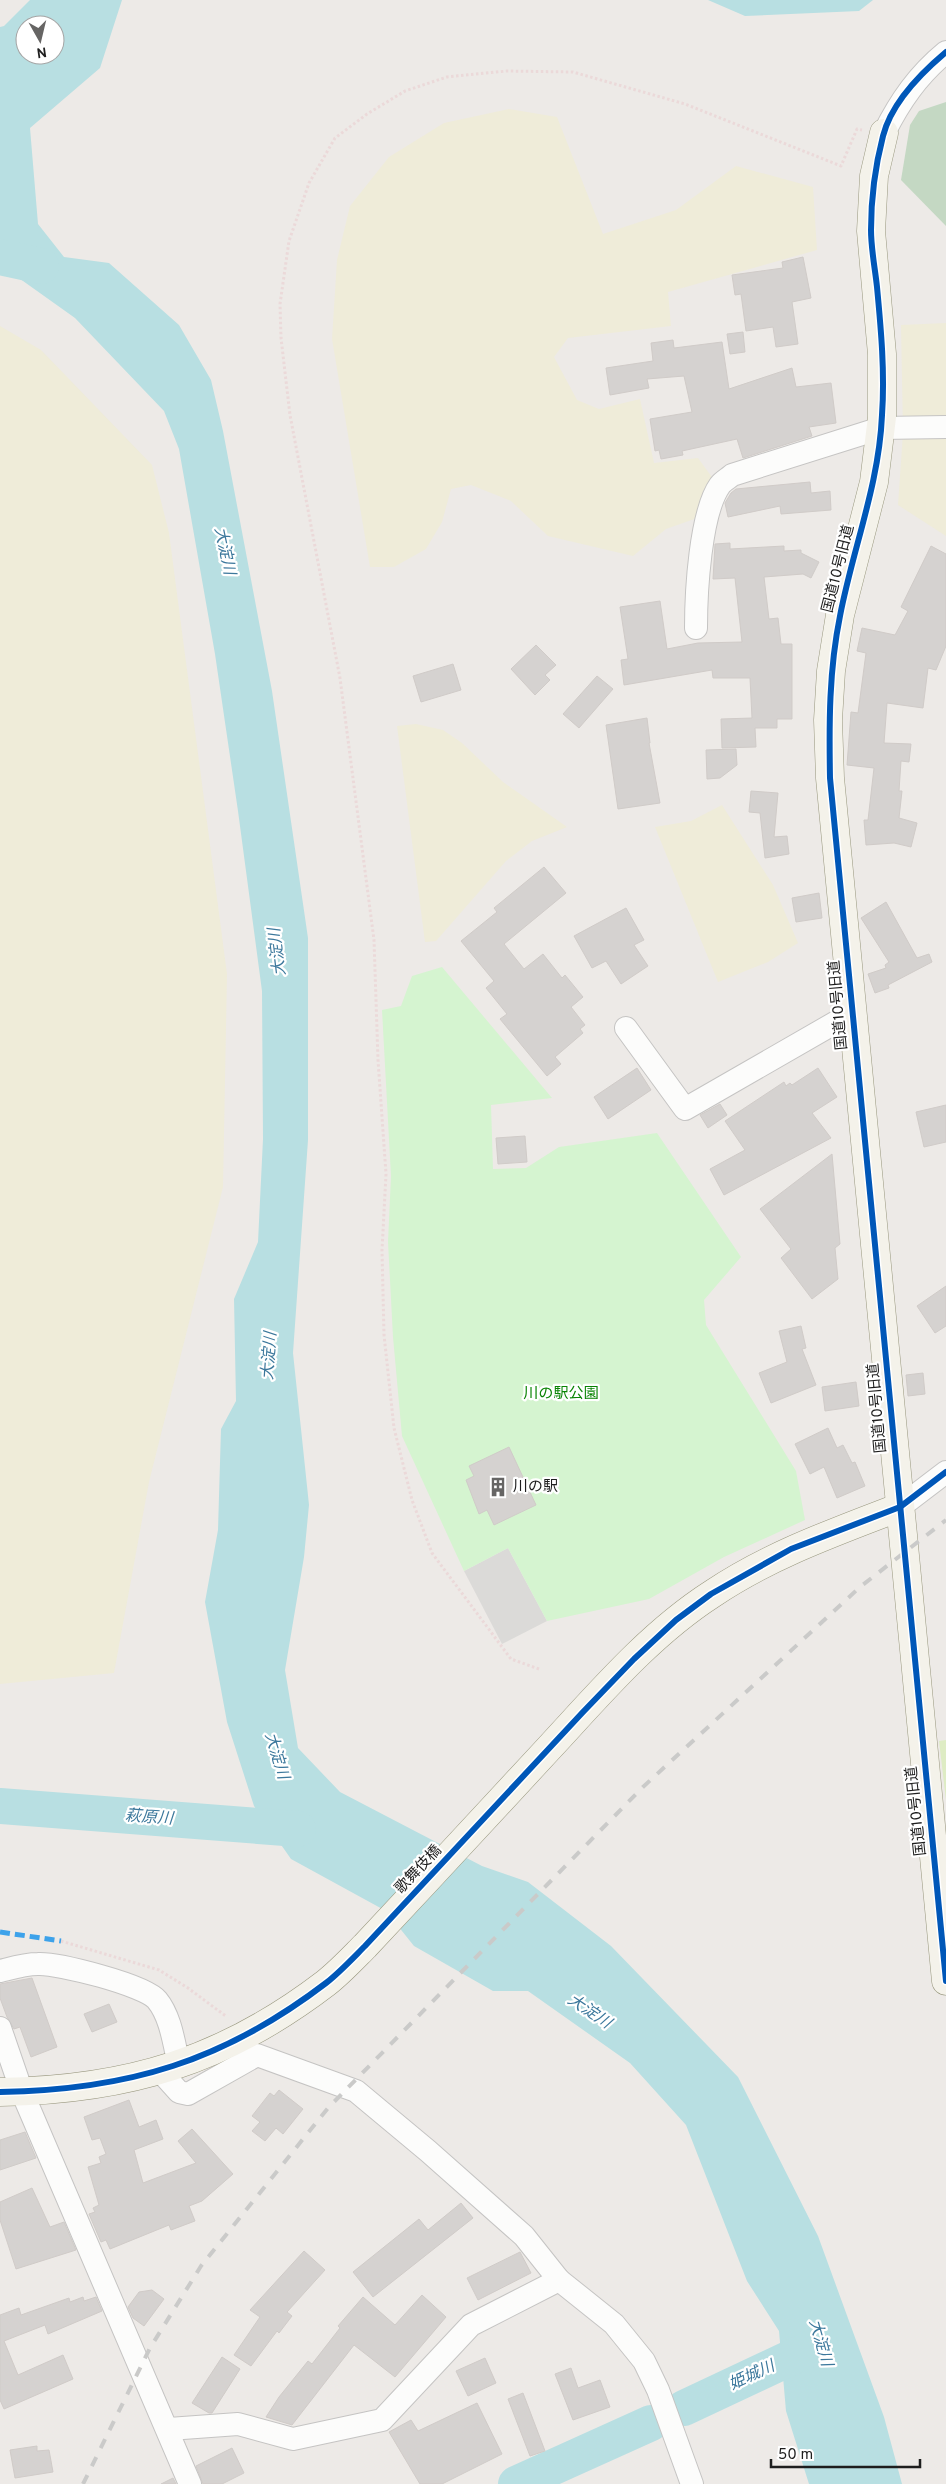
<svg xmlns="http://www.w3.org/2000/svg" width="946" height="2484" font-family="Overpass,'Noto Sans JP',sans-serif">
<rect width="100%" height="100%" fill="#edeae7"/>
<path fill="#dbdad8" d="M508,1548L547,1621L502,1644L464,1571Z"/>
<g fill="#efecd9">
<path d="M509,109L557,117L603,234L676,210L736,166L813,187L817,250L668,292L671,326L568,338L554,357L577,400L599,409L640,399L654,463L698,458L714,480L700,517L666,529L633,556L548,536L511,501L471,485L451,489L442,522L426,549L394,567H370L332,339L337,260L350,206L389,157L444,123Z"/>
<path d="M946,323V536L898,505L903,433L901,325Z"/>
<path d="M0,326L41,350L152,465L169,533L227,974L223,1187L149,1482L114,1673L0,1684Z"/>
<path d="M416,724L443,730L462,743L503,782L567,827L532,841L506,861L436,941L425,942L397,726Z"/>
<path d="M722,805L773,885L798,943L768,962L718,982L655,827L691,821Z"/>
</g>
<path fill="#deecc4" d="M946,1740V1800L939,1741Z"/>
<path fill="#c4d8c3" d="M946,102V226L901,180L910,125L919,111Z"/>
<path fill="#d5f4d0" d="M442,967L552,1098L491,1105L493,1169L526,1168L559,1147L657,1133L741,1257L704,1300L706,1325L796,1471L805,1520L724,1557L649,1599L547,1621L508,1548L464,1571L402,1436L393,1337L388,1242L391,1176L382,1010L401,1006L412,976Z"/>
<g fill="#b8dfe2" fill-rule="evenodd">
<path d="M30,0H122L100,68L30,128L38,224L64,257L109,263L179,325L211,380L223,431L272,691L308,938V1140L293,1353L309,1505L304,1557L285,1670L298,1748L340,1792L482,1866L528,1882L611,1946L738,2077L818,2236L884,2417L902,2484H809L786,2411L779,2331L747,2281L686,2125L630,2063L528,1991H493L414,1946L386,1911L291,1859L254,1806L227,1722L205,1602L218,1530L221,1429L236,1401L234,1299L258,1242L263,1139L262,991L238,811L215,654L179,449L164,411L75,318L16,276L0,239V27L4,26ZM25,25H55V55H25Z"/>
<path d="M708,0H873L859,11L745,16Z"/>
</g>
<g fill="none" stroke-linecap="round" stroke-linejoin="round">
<g stroke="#b8dfe2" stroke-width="36">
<path d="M0,257L41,266"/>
<path d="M0,1806L298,1829"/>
<path d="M684,2408L820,2344"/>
<path d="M516,2484L651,2423"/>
</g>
</g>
<g fill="#d5d2d0" stroke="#d0cbc8">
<path d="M803,257L811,298L792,302L798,344L776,347L773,327L746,331L741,294L735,295L732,275L783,268L782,262Z"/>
<path d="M743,332L745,352L730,354L727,334Z"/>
<path d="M673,340L674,348L722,342L729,389L792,368L796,387L831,383L836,423L809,427L812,436L743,458L737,439L682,451L683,455L661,459L659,450L655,451L650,419L692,412L684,376L647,379L649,388L610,395L606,368L653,361L651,343Z"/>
<path d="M810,482L811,493L830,491L831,510L781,514L780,506L728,517L725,503L731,493L736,489Z"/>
<path d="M730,543V549L784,546V551L801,550V553L819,562L811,578L803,574L764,577L769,619L778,618L781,644H792V719H777V728H755L756,747L722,748L721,719L752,718L750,678H713L712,670L624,685L621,660L628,659L620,607L660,601L667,649L698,643L742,642L735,578L713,579L715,544Z"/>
<path d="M931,546L946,554V646L936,670L928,668L923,708L887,703L884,743L911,744L909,762L901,761L899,791H902L899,818L917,823L911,847L894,843L866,845L864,820H868L874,768L847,765L851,712L858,713L866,653L857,651L862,628L895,635L908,611L901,607Z"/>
<path d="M536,645L556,665L545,675L550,680L535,695L511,669Z"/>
<path d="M453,664L461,690L421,702L413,676Z"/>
<path d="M597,676L613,689L579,728L563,714Z"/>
<path d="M647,718L650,743H649L660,803L618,809L606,725Z"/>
<path d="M736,749L737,765L720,778L707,779L706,750Z"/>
<path d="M751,791L778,793L774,837L787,836L789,854L765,858L760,813L749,812Z"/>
<path d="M544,867L566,893L504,944L524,969L543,954L562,978L565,975L583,997L571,1007L585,1025L580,1029L583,1033L555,1057L561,1064L547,1076L500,1019L507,1014L486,988L494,981L461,941L497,912L494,908Z"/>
<path d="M819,893L822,918L796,922L792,898Z"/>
<path d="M886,902L917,958L929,954L932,962L888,985L889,988L875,993L868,974L886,968L885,965L889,962L861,918Z"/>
<path d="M626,908L644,940L634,945L648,966L621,984L606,961L592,968L574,936Z"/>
<path d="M637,1068L651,1090L608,1119L594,1097Z"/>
<path d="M818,1068L837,1097L812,1113L831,1138L724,1195L710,1169L745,1150L725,1121L784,1082L786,1086L790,1083L792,1085Z"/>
<path d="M720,1104L727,1115L708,1128L700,1115Z"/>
<path d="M946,1105V1142L924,1147L916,1112Z"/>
<path d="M525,1136L527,1162L498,1164L496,1138Z"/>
<path d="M832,1154L840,1244L835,1248L838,1279L812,1299L781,1258L791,1249L760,1209Z"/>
<path d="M946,1286V1326L935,1333L917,1306Z"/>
<path d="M801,1326L806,1348L802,1349L816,1385L771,1403L759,1373L787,1362L779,1331Z"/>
<path d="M923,1373L925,1394L908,1396L906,1375Z"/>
<path d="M856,1382L859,1406L825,1411L822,1387Z"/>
<path d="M828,1428L837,1448L843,1445L852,1463L855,1462L865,1486L837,1498L824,1467L810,1474L795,1444Z"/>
<path d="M509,1447L536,1505L494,1525L487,1510L479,1514L466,1480L474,1476L469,1466Z"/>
<path d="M32,1978L57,2047L31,2057L20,2027L14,2029L7,2017L0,1998V1984Z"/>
<path d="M109,2004L117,2022L92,2032L84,2014Z"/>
<path d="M279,2090L303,2109L283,2134L276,2128L265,2141L252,2131L260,2122L252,2116L270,2093L274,2096Z"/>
<path d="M129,2100L139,2127L156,2120L163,2139L134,2150L143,2183L196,2163L178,2141L192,2129L233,2174L202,2201L189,2206L195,2221L171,2230L169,2225L110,2249L106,2240L101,2242L89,2214L95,2212L93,2208L99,2205L88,2167L101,2163L99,2157L106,2154L100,2138L92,2140L84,2117Z"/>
<path d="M25,2132L36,2158L0,2170V2140Z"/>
<path d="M32,2188L50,2227L64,2222L76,2250L16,2269L0,2220V2202Z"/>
<path d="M461,2203L473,2218L373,2297L353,2272L419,2219L428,2230Z"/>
<path d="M304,2251L325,2270L287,2312L292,2316L279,2333L277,2331L251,2366L234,2355L260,2317L250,2310Z"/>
<path d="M520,2252L531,2273L478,2300L467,2278Z"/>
<path d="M152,2290L164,2299L144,2326L133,2318L128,2307L139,2292Z"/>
<path d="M422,2295L446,2317L395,2377L354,2345L292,2425L266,2417L279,2397L308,2361L312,2364L340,2328L338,2326L363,2297L395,2325Z"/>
<path d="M83,2297L84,2301L96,2297L102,2311L48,2334L45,2325L4,2341L18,2375L63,2355L73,2379L4,2409L0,2400V2315L19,2308L21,2315L69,2298L70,2302Z"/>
<path d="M222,2357L240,2369L212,2413H209L192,2403Z"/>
<path d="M485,2358L496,2383L468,2396L456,2371Z"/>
<path d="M571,2368L578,2388L600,2380L610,2407L573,2420L555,2374Z"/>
<path d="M523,2393L545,2451L530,2456L508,2399Z"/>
<path d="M477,2403L502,2454L442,2484H420L389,2432L411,2420L418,2431Z"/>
<path d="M37,2446V2451L49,2450L53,2472L15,2478L10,2450Z"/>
<path d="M232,2448L244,2473L222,2484H203L196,2466Z"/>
<path d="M173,2478L176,2484H161Z"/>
</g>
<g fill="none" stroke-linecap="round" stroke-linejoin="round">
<defs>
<g id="street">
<path d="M884,133C900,101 918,75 946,52"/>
<path d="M696,628C696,593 700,513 720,485C723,481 729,478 732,475L881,428L946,427"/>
<path d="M626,1028L685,1109L852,1013"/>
<path d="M900,1507L946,1472"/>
<path d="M0,1971C12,1968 25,1964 38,1964C58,1963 145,1985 157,2000C171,2017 174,2044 179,2065"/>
<path d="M0,2028L22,2092L190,2484"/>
<path d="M161,2072L179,2092L188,2094L257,2055L356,2091L428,2151L524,2236L559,2280L614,2324L644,2361L658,2390L692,2484"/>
<path d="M169,2429L238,2424L293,2439L382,2420L471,2325L559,2280"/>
</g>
<g id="secondary">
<path d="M884,133L874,176L871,231L882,354V417L874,482L840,615L831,671L828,720L830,778L946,1981"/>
<path d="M0,2092C128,2090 224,2061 326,1983C340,1972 353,1958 365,1946C427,1880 489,1813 550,1747C600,1693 650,1634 712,1594C770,1555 835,1532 900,1507"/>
</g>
</defs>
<use href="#street" stroke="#c5c4c3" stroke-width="24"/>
<use href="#secondary" stroke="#98977e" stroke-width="29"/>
<g stroke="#ebd9d9" stroke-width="3" stroke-dasharray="2.5 2.5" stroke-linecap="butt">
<path d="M539,1669L511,1659L432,1553L412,1500L394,1428L384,1335L382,1250L386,1174L378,1060L374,940L340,678L290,415L281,338L280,304L289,241L309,183L335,138L367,114L405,91L447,77L507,71L573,72L685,104L841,166L857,129L862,130"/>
<path d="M61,1941L159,1970L188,1988L227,2017"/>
</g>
<use href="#street" stroke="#fcfcfb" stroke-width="22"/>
<use href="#secondary" stroke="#f4f2ea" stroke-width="28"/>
<path stroke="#cacac9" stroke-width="4" stroke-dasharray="10 10" stroke-linecap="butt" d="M83,2484L150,2348L201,2266L328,2108L643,1787L860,1587L946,1520"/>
<path stroke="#3da2ea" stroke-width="5" stroke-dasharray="10 5" stroke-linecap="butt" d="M0,1932L61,1941"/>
<defs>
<g id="cycleway">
<path d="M946,52C921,73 891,104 883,136C875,167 871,198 871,230C871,249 875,268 877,287C881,329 885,373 882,415C879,485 853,548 840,616C829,670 829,723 830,778L946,1981"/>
<path d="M0,2092C128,2090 224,2061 326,1983C340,1972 353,1958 365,1946L583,1712L634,1659L676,1620L711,1594L791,1549L900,1507L946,1472"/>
</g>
</defs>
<use href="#cycleway" stroke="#fff" stroke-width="9"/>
<use href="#cycleway" stroke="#0057b8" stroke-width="6"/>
</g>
<defs>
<symbol id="building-bare" viewBox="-9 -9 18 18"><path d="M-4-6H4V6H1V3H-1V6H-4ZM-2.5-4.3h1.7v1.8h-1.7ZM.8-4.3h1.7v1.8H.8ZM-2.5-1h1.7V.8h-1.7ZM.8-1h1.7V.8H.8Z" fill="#666564" stroke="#fff" stroke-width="2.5" paint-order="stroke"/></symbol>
</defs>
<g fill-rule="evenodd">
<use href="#building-bare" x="484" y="1473" width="28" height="28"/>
</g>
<g text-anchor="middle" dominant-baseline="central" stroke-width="4.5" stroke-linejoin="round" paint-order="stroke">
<g font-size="15" fill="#1e1e1e" stroke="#fff">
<text transform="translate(839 569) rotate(-76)">国道10号旧道</text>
<text transform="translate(839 1005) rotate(-95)">国道10号旧道</text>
<text transform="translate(878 1408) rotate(-95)">国道10号旧道</text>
<text transform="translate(917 1811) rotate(-96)">国道10号旧道</text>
<text transform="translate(419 1870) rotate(-47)">歌舞伎橋</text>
</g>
<g font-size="15" fill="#098404" stroke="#fff">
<text x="561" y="1394">川の駅公園</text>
</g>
<g font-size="15" fill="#1e1e1e" stroke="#fff" text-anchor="start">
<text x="513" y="1487">川の駅</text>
</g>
<g font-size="16" font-style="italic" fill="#3c789c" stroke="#fff">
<text transform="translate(224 551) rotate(78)">大淀川</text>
<text transform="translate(278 952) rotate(-97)">大淀川</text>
<text transform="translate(270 1356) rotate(-86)">大淀川</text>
<text transform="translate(276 1756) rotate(73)">大淀川</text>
<text transform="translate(149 1818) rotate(4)">萩原川</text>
<text transform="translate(589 2012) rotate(34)">大淀川</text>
<text transform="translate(820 2343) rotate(74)">大淀川</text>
<text transform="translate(752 2376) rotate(-25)">姫城川</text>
</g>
</g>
<g transform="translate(40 40) rotate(172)"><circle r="24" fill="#ffffff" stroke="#a5a5a5"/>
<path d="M0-4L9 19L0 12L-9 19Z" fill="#666564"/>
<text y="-8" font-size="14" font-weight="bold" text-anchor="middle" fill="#1e1e1e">N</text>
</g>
<path d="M771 2459v8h149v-8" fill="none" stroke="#1e1e1e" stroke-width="2.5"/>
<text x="778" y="2459" font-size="15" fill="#1e1e1e" stroke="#ffffff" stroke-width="4" paint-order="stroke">50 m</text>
</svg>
